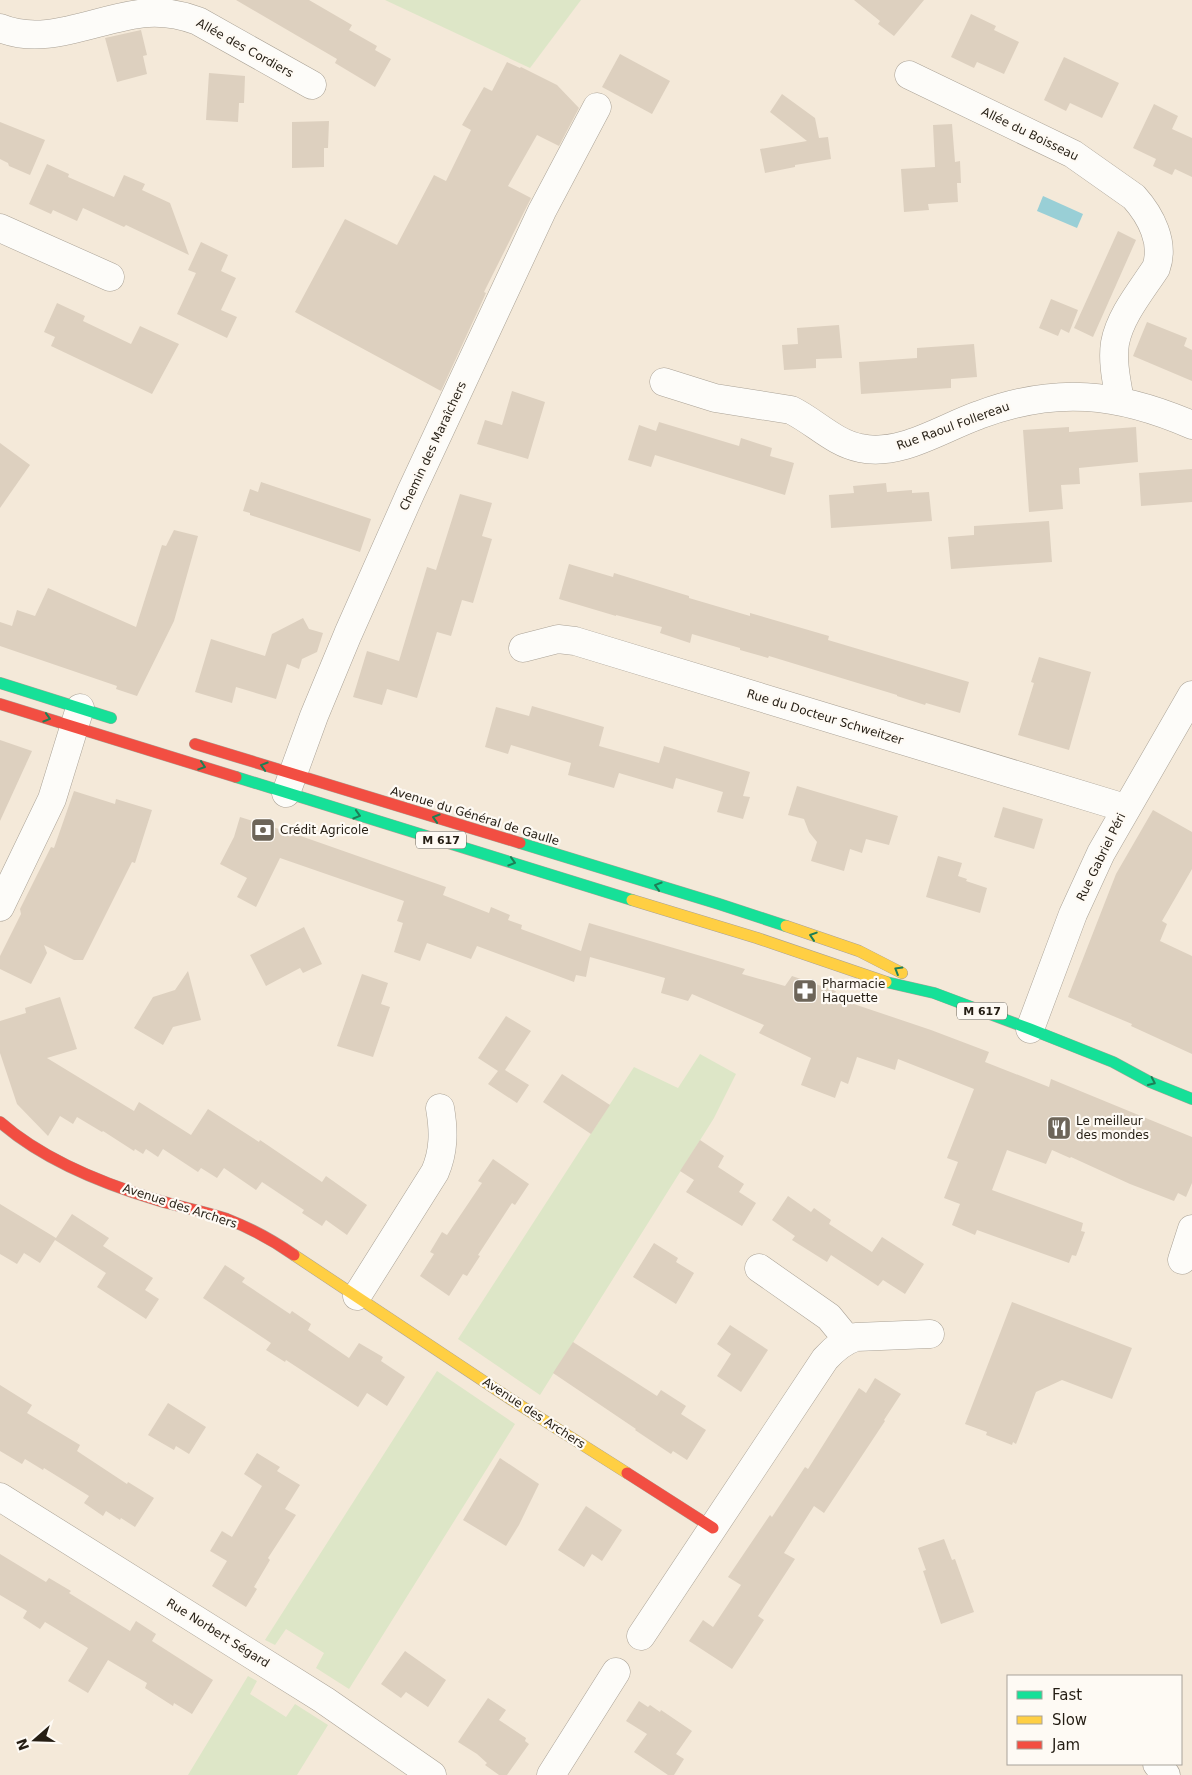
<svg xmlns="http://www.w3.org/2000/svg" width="1192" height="1775" font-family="'DejaVu Sans',sans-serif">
<rect width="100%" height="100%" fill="#f4e9d9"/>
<g fill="#dde6c7">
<path d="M385,0H581L530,68Z"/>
<path d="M700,1054L736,1074L714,1118L540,1395L458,1339L634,1067L678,1088Z"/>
<path d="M437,1371L515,1424L349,1689L316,1668L324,1653L286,1629L275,1645L265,1640Z"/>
<path d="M248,1676L257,1681L250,1694L286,1717L295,1704L328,1725L297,1775H188Z"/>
</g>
<path fill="#99cfd6" d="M1043,196L1083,214L1077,228L1037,211Z"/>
<g fill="#ddd0bf">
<path d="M236,0H309L352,25L349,30L377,46L375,50L391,59L375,87L335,63L337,59Z"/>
<path d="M854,0H924L894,36L878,24L880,21Z"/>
<path d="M971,14L996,26L994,30L1019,42L1004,74L977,62L974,68L951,57Z"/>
<path d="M141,30L147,55L143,56L147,74L117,82L105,38Z"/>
<path d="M620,54L670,81L652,114L602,87Z"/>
<path d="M1064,57L1119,83L1102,118L1070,103L1066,111L1044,100Z"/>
<path d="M507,62L520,68L521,67L557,85L579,108L559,146L537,135L508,186L531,198L484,292L486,293L441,391L295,312L345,219L397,245L434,175L446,181L471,130L462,125L484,87L492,91Z"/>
<path d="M209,73L245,76L244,103H239L238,122L206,120Z"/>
<path d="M782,94L815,118L819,138L828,137L831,159L795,165V167L765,173L760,149L807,141L770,112Z"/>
<path d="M1154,104L1178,116L1172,129L1192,138V177L1175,169L1172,175L1153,166L1156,159L1133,148Z"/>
<path d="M329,121L328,148H324V167L292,168V122Z"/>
<path d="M0,122L45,140L30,175L9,166L8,163L0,159Z"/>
<path d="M952,124L955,162L960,161L961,183H957L958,202L928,204L929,210L904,212L901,169L935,167L933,125Z"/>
<path d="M47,164L69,174L68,177L114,197L124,175L145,184L142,190L170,203L189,255L126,225L124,227L83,208L77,221L53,210L51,214L29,204Z"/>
<path d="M1118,231L1136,240L1093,337L1074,328Z"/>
<path d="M201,242L228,255L221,271L236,278L221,310L237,317L227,338L177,314L196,273L188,270Z"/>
<path d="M1051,299L1078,310L1069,333L1061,329L1058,336L1039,328Z"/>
<path d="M57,303L85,316L83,321L131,344L140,326L179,344L152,394L51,346L55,337L44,332Z"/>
<path d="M1147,322L1187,338L1184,346L1192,350V381L1133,356Z"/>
<path d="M839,325L842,358L816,359V368L784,370L782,345L798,344L797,328Z"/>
<path d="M974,344L977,377L951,379V388L861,394L859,362L917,358V348Z"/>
<path d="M512,391L545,402L528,459L477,444L485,420L502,425Z"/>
<path d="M659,422L739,446L741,438L772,448L770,456L794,463L785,495L655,455L651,467L628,460L639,425L656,431Z"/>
<path d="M1069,427V432L1136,427L1138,462L1079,468L1080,484L1061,485L1063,509L1029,512L1023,430Z"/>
<path d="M0,443L30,465L0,508Z"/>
<path d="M1192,469V502L1141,506L1139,473Z"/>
<path d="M261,482L371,519L360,552L250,515V513L243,511L250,489L258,492Z"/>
<path d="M886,483L887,492L912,490V493L929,492L932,521L831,528L829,495L854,493L853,486Z"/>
<path d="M460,494L492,503L482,536L492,539L473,603L462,600L451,636L437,632L417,698L387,689L382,705L353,697L367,651L399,661L427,567L436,570Z"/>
<path d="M1049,521L1052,562L951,569L948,537L974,535V526Z"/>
<path d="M174,530L198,536L174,621L137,696L116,689L117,686L0,646V622L12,626L17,610L35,616L48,588L136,627L162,545L166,546Z"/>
<path d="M569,564L613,577L614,573L689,596V598L750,616V613L829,636L828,640L969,682L960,713L926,703L925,705L897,696V695L769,656L768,658L740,650V648L692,634L690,643L660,633L662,627L616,615V616L559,599Z"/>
<path d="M303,618L309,629L323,633L317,652L302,659L299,669L287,664L276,699L236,687L232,703L195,692L211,639L265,656L272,634Z"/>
<path d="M1039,657L1091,672L1069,750L1018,735L1034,683L1031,682Z"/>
<path d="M532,706L604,727L599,746L659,763L664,746L750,772L743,796L750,797L743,819L717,812L723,792L676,778L673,789L619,773L614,788L568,775L571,763L511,745L508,754L485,747L496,707L529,716Z"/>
<path d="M0,740L32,751L0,821Z"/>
<path d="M797,786L898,816L889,845L866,839L862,853L850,849L844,871L811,861L817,842L809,832L804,819L788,815Z"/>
<path d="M74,791L115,804L116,799L152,810L135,863L132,862L83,960H74L44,945L47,953L31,984L0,969V956L21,914L20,909L51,847L54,848Z"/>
<path d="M1003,807L1043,819L1034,849L994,837Z"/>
<path d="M1153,810L1192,832V869L1162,921L1167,924L1160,941L1192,956V1054L1131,1026L1132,1024L1068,997L1116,874Z"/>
<path d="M240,817L295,834L446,887L443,895L489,913L491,907L510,915L508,920L522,925L521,929L581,951L589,923L745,969L742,974L785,986L792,976L836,991L833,997L931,1030L989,1052L985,1062L1049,1087L1051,1079L1192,1137V1183L1186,1197L1178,1193L1174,1201L1130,1184L1071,1157L1070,1158L1052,1150L1046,1164L1007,1150L992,1190L1083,1223L1081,1231L1085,1232L1076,1256L1072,1255L1069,1263L977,1230L975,1235L952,1225L960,1204L944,1198L958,1162L947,1158L974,1089L898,1059L895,1070L857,1057L848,1084L841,1081L835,1098L801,1085L811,1058L759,1033L764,1025L692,994L688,1001L661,993L665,978L590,957L586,977L576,975L574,982L477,946L471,959L427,943L420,961L394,952L403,923L397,921L404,901L280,858L256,907L237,897L247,878L220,864L234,837Z"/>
<path d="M938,856L962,863L958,876L967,879L966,881L987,888L980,913L926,897Z"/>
<path d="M304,927L322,964L303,973L300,968L266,986L250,955Z"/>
<path d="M188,971L201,1020L173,1027L163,1045L134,1028L153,997L175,990Z"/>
<path d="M362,974L388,983L381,1004L390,1007L373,1057L337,1046Z"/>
<path d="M60,997L77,1049L47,1058L134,1111L139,1102L191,1135L208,1109L259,1142L260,1140L322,1182L326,1176L367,1205L347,1235L326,1220L322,1226L302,1213L304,1210L262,1182L256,1190L224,1168L217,1178L201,1168L198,1172L163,1149L158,1157L146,1149L143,1154L135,1149L134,1151L103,1131L102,1132L77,1117L73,1124L60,1116L48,1136L17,1104L0,1053V1021L26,1013L25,1008Z"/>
<path d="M506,1016L531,1031L505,1070L529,1085L517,1103L488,1084L498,1071L478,1058Z"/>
<path d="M562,1074L610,1105L591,1134L543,1102Z"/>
<path d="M700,1140L724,1156L718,1167L744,1184L739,1192L756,1203L742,1226L686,1192L694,1180L680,1171Z"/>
<path d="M493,1159L529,1184L515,1205L512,1203L478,1255L480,1256L467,1276L463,1274L449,1296L420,1276L434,1254L430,1252L442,1232L447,1235L482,1183L478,1181Z"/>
<path d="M788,1196L811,1212L814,1208L831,1220L829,1224L872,1252L882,1237L924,1264L905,1294L883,1280L878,1286L831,1255L827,1262L792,1240L795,1236L772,1220Z"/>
<path d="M0,1204L56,1238L72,1214L109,1238L103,1246L153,1278L145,1290L159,1299L146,1319L97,1287L106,1273L55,1240L40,1263L24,1253L17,1264L0,1254Z"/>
<path d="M654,1243L678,1258L676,1262L694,1273L676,1304L633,1277Z"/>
<path d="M225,1265L245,1278L242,1282L290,1314L292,1311L311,1324L308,1330L349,1358L359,1343L383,1357L381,1361L405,1377L387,1406L367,1393L358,1407L286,1360L285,1362L266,1350L271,1343L203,1298Z"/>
<path d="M1012,1302L1132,1348L1112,1399L1062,1380L1036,1392L1016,1444L1013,1442L1012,1445L986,1435L987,1432L965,1424Z"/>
<path d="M730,1325L768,1350L741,1392L717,1376L731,1354L717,1344Z"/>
<path d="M573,1342L657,1396L661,1390L686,1406L681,1414L706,1430L687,1460L673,1451L671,1454L635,1430L636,1429L553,1373Z"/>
<path d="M875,1378L901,1394L884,1420L885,1421L824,1513L814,1506L784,1553L795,1559L758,1616L764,1620L732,1669L689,1641L703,1620L713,1627L741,1585L728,1577L770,1515L772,1517L805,1467L808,1469L859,1388L866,1393Z"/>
<path d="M0,1385L32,1405L27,1413L80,1445L77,1451L127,1484L128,1482L154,1498L135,1527L121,1518L120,1520L106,1511L103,1516L84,1503L89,1496L44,1468L43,1470L25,1459L22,1464L0,1451Z"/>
<path d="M168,1403L206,1427L189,1454L176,1446L174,1450L148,1435Z"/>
<path d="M257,1453L280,1467L277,1471L300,1485L285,1509L296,1515L268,1558L270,1560L254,1587L257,1589L246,1607L212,1586L227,1561L210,1551L222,1531L232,1537L262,1486L244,1474Z"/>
<path d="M500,1458L539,1484L519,1525L506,1546L463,1520Z"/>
<path d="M586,1506L622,1530L602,1561L592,1554L584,1567L558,1550Z"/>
<path d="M944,1539L952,1560L955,1559L974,1612L941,1624L923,1571L926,1570L918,1548Z"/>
<path d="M0,1554L46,1582L49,1578L71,1591L69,1593L130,1631L136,1621L156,1634L152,1641L213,1680L192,1714L174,1703L173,1706L145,1688L147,1683L108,1660L88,1693L68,1681L88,1648L45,1622L40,1629L23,1618L27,1611L0,1595Z"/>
<path d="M405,1651L446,1680L428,1707L406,1692L401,1698L381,1684Z"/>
<path d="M488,1698L506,1710L499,1720L526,1738L525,1741L529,1744L507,1775H499L485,1765L487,1763L477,1754L458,1742Z"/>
<path d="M639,1701L648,1707L650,1705L660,1712L661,1710L692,1731L676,1754L684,1759L674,1775H668L634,1752L647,1734L626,1721Z"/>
</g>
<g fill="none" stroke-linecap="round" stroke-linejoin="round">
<defs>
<g id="street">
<path d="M0,28C48,48 100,16 148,13C165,12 182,15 198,21L312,85"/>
<path d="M909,75L1073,154L1134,197C1151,216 1165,243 1156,268C1141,291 1120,316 1115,343C1112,362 1117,383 1120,401"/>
<path d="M0,228L110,277"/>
<path d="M664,382L715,398L791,410C814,421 834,443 860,448C900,457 942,428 979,415C1056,386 1118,393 1192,425"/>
<path d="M523,648L558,639L575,641L1125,808"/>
<path d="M286,793L314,716L348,634L411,492L542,211L597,107"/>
<path d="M0,907L52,799L80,708"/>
<path d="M1030,1029L1073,914L1101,853L1192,695"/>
<path d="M1182,1260L1192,1229"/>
<path d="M759,1268L829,1317L847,1339"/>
<path d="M357,1296L435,1172C444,1151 444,1131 440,1108"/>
<path d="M0,1497L324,1700L432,1775"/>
<path d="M641,1636L825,1359C834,1349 843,1341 856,1337L930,1334"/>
<path d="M1157,1764L1166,1775"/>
<path d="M551,1775L616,1672"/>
</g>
<g id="fast">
<path d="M0,683L111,718"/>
<path d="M236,777L632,900"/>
<path d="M520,843L719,904L786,926"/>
<path d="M886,982L934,993L1030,1029L1113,1062L1150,1082L1192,1099"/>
</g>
<g id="slow">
<path d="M632,900L757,938L886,982"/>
<path d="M786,926L859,951L902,973"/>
<path d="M294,1255L515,1402L627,1473"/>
</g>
<g id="jam">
<path d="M0,704L236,777"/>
<path d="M195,744L520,843"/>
<path d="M0,1122C42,1159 104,1184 157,1200C180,1207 204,1211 227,1219C250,1228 274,1241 294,1255"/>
<path d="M627,1473L713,1528"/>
</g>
</defs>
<use href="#street" stroke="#aaa296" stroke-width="29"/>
<use href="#fast" stroke="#aaa296" stroke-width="12"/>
<use href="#slow" stroke="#aaa296" stroke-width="12"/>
<use href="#jam" stroke="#aaa296" stroke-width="12"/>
<use href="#street" stroke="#fdfcf9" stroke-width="28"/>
<use href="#fast" stroke="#16e098" stroke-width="11"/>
<use href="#slow" stroke="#ffcf43" stroke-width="11"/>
<use href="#jam" stroke="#f24e42" stroke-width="11"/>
</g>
<defs><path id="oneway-chevron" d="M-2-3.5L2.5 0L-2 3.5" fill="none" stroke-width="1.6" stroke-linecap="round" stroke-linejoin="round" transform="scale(1.25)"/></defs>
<g stroke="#1e7f56">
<use href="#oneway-chevron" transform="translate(47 718) rotate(17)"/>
<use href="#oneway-chevron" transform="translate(202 766) rotate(18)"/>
<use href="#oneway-chevron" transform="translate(264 766) rotate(-163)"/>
<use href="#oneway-chevron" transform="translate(357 815) rotate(17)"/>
<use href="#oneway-chevron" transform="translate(436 818) rotate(-163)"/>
<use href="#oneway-chevron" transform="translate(512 862) rotate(17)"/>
<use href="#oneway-chevron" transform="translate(658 886) rotate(-163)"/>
<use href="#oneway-chevron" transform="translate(813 936) rotate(-162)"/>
<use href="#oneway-chevron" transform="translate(898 970) rotate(-149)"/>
<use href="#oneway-chevron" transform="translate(1152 1082) rotate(25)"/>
</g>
<defs>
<symbol id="bank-square" viewBox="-11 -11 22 22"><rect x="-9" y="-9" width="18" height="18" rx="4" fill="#6d6559" stroke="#fefaf4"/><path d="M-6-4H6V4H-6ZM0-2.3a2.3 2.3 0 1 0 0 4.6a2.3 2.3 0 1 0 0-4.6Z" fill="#fff"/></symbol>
<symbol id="pharmacy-square" viewBox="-11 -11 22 22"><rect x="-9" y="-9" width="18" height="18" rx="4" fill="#6d6559" stroke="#fefaf4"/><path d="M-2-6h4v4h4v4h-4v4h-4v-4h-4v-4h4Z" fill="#fff"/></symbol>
<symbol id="restaurant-square" viewBox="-11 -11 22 22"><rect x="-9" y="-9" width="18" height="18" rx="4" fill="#6d6559" stroke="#fefaf4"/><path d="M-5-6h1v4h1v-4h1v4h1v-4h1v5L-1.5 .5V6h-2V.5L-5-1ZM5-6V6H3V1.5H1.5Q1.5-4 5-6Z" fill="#fff"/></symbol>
</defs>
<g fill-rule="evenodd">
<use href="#bank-square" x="249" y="816" width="28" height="28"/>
<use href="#pharmacy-square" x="791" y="977" width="28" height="28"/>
<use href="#restaurant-square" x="1045" y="1114" width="28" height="28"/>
</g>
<g text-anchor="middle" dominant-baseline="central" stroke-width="4.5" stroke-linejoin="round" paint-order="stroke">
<g fill="#fefaf4" stroke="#666057" stroke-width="1">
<rect x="416" y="831.5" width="50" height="17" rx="4"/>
<rect x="957" y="1002.5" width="50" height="17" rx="4"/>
</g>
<g font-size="11" font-weight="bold" fill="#251e14">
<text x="441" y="840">M 617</text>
<text x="982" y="1011">M 617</text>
</g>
<g font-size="12" fill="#251e14" stroke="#fefaf4">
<text transform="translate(245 48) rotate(29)">Allée des Cordiers</text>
<text transform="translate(1030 134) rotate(26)">Allée du Boisseau</text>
<text transform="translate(953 426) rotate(-20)">Rue Raoul Follereau</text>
<text transform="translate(433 446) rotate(-65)">Chemin des Maraîchers</text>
<text transform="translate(825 717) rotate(17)">Rue du Docteur Schweitzer</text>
<text transform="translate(475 816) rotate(17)">Avenue du Général de Gaulle</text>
<text transform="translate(1101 857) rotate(-64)">Rue Gabriel Péri</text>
<text transform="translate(180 1206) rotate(18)">Avenue des Archers</text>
<text transform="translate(534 1413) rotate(33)">Avenue des Archers</text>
<text transform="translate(218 1633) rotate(32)">Rue Norbert Ségard</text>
</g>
<g font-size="12" fill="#251e14" stroke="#fefaf4" text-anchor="start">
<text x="280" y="830">Crédit Agricole</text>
<text x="822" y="984">Pharmacie<tspan x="822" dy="14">Haquette</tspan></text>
<text x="1076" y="1121">Le meilleur<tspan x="1076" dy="14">des mondes</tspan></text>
</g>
</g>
<rect x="1007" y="1675" width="175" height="90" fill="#fefaf4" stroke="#a7a29a"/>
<rect x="1017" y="1691" width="25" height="8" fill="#16e098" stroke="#a7a29a"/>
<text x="1052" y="1700" font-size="15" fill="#251e14">Fast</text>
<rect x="1017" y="1716" width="25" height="8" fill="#ffcf43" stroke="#a7a29a"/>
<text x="1052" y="1725" font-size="15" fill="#251e14">Slow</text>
<rect x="1017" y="1741" width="25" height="8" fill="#f24e42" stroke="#a7a29a"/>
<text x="1052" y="1750" font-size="15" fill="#251e14">Jam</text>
<g transform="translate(35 1740) rotate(250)" stroke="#fefaf4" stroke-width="4" paint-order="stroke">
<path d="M0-4L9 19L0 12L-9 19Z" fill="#251e14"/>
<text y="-8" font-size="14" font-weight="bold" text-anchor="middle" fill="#251e14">N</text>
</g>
</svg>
